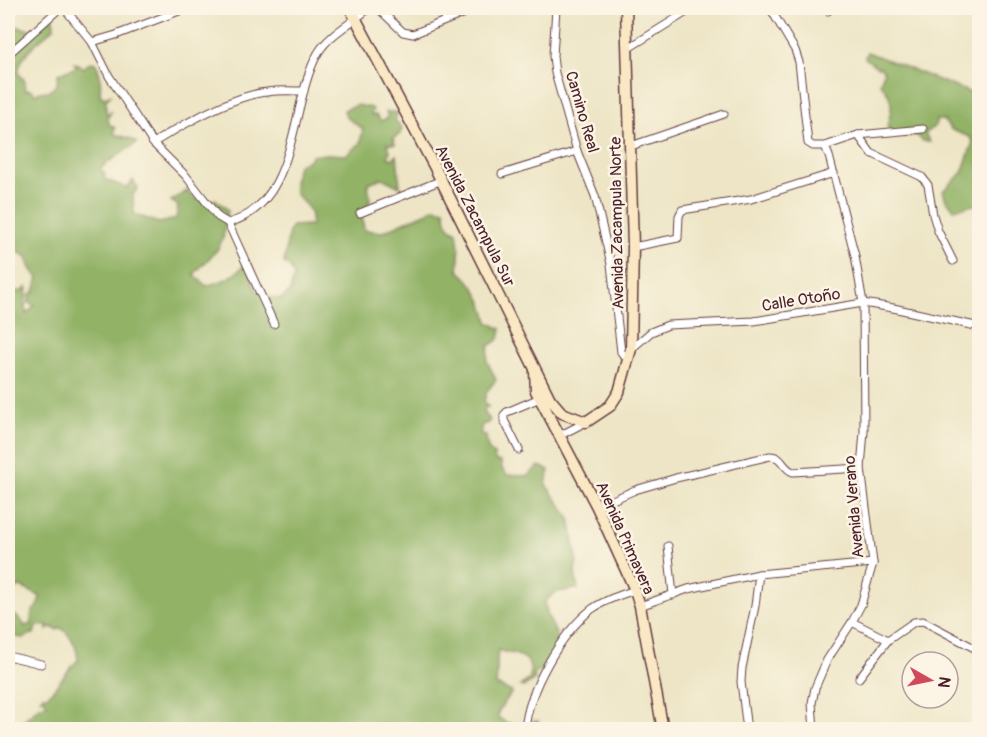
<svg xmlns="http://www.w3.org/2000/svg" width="987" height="737" font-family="Pangolin,sans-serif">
<rect width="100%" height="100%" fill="#fcf5e5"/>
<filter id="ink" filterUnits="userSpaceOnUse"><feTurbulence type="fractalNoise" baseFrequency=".0167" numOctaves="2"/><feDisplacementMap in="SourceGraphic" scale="12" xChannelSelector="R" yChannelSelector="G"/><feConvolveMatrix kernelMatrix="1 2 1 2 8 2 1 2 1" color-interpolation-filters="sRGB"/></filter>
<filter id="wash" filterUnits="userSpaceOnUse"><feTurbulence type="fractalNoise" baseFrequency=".008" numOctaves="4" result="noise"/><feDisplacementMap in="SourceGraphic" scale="24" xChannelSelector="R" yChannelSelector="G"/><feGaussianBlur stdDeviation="1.35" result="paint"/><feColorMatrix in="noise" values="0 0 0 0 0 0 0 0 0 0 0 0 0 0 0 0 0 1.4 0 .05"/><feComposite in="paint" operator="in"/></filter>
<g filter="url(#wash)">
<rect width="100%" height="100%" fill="#ede5c5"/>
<g fill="#92b266" stroke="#6e6848" stroke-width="1.5">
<path d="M8,10L12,17L15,26L31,30L53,17L54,28C40,40 20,54 18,73L25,81V90H32L35,94L39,92L50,91L57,84L58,74L77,67L74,63L79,64L83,68L91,62L95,63C101,71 101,84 100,94L103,98L112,94L106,100V114L111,112L108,118L109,124L115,128L114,134L131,139L137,143C124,152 112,158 100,169L105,174L104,179L127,188L133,180L138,188L133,195L134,214L159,223L176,219L178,206L171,201L187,191L195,199L213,201L215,199L228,210L223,238L217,250L194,274L206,286C224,280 231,280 245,264L251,265C251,289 256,296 281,299L290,292L294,276L289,266L284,263L289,231L292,226L311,225C314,201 295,204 294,185C294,179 297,171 298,165L309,160L311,156L327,154L346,155L360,143L363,129L346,117L344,110L357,105L372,108L373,110L371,112V115H376L381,121L388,118L386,112H398L395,120L402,128L400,134L393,138L395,144H387L390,150L388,157L392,159L397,155L400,187L382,178L368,183L370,200L362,215L364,230L382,232L428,212L434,208L445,210C445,222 446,227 457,232C459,244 460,258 458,270C474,283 484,302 488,322L501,329L499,339L489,346L487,361L496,380L487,391L484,401L488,407H485L484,412L490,420L487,424H482L480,435L486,436L488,449L494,454L495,461L501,462L502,469L507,475L528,476L539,466L549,470L546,485L570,518L577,560L575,574L578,589C571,588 566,593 558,591L545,601C545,622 562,634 559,653L550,663L534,675L535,679L523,687L520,686L530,679C533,653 519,656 498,650C496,662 498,673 496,685L512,692L499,710L498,717C511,729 521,722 538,721L541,729L8,730V724H19L40,706L46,705L45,699H40L42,696H47C60,684 65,672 78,660C77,646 72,636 61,628L57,630L51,627L47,630V625L36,626L34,634H31L25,638L15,637L8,630V613C16,614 20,619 25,626L32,624C30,616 31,611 38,606L40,596L21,587L8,591V308L13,300L10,292L22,291L27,287L25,308L26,314L35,306L29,303V295L34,292L38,278L30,267L27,257L8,246Z"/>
<path d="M867,52L979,96V204L954,209L946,200L943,191L962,173L973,142L970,137L952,130L943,120H936V125L925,134L930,142L923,141L916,135L894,134L887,126C893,108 894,98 880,83L884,72L881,67H877L865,58Z"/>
</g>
</g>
<g filter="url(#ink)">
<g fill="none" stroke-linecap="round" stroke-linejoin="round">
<defs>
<g id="street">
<path d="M64,8L92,42L109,76L153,143L186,176L218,217L228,223C299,204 289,105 318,53C330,33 353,23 369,8"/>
<path d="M378,8L403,32L413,34L477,8"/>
<path d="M556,8L553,56L555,73L577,151L595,196L611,264L621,352L629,360"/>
<path d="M770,8L795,50L799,62L808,143L813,146H825L829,156L855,256L863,303L864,431L861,468L873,563L861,605L852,622L827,660L815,688L812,703L814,730"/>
<path d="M826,8L828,11"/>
<path d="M92,42L116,35L187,8"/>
<path d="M627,49L693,8"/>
<path d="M12,51L60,8"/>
<path d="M858,135L871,153L922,177L928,185L933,215L938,231L953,261"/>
<path d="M153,143C182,125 233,95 267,92C279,90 292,91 304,91"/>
<path d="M631,146L724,114"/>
<path d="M825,146L858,135L923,129"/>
<path d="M502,174L577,151"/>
<path d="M360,213L442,180"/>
<path d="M228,223L274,324"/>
<path d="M633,247L678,238L679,216L682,210L751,199L834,173"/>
<path d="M631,349L651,332L668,325L754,321L863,303L893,308L980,327"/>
<path d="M559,436L586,422"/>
<path d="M519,450L504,420V415L507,412L540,398"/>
<path d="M597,507L635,490L676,478L770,456C783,456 782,468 793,472L861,468"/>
<path d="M668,546L673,595"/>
<path d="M640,606L688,589L759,574L873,563"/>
<path d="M852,622L888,640L914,622L923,621L980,651"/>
<path d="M8,656L41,664"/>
<path d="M859,678L888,640"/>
<path d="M525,730C528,690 561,633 592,609C605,600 620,595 635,590"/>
<path d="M747,730L741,682L742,668L755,606L759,574"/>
</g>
<g id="secondary">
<path d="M350,8L435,168L550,399L562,413L586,422L610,406L619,392L631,349L633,247L626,8"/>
<path d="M535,372L536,391L597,507L635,590L640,606L663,730"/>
</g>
</defs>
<use href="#street" stroke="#623d42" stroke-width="9"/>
<use href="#secondary" stroke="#623d42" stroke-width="13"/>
<use href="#street" stroke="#fff" stroke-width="7"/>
<use href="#secondary" stroke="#fae7c3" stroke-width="10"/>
</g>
</g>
<g text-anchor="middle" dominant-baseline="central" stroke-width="5" stroke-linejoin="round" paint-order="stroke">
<g font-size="16" fill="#4a1f2b" stroke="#fcf5e5">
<text transform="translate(582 112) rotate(74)">Camino Real</text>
<text transform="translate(475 216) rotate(63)">Avenida Zacampula Sur</text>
<text transform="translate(617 223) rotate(-91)">Avenida Zacampula Norte</text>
<text transform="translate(801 300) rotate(-9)">Calle Otoño</text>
<text transform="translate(854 507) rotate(-95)">Avenida Verano</text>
<text transform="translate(625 538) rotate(66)">Avenida Primavera</text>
</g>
</g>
<rect width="987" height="737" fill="none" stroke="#fcf5e5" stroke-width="30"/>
<g transform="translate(930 680) rotate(99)"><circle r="28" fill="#fcf5e5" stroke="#b59f9b" stroke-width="1.5"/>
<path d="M0-4.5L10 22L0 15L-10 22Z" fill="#d1495b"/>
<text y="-9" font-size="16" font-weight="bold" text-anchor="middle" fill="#4a1f2b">N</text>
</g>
</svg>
